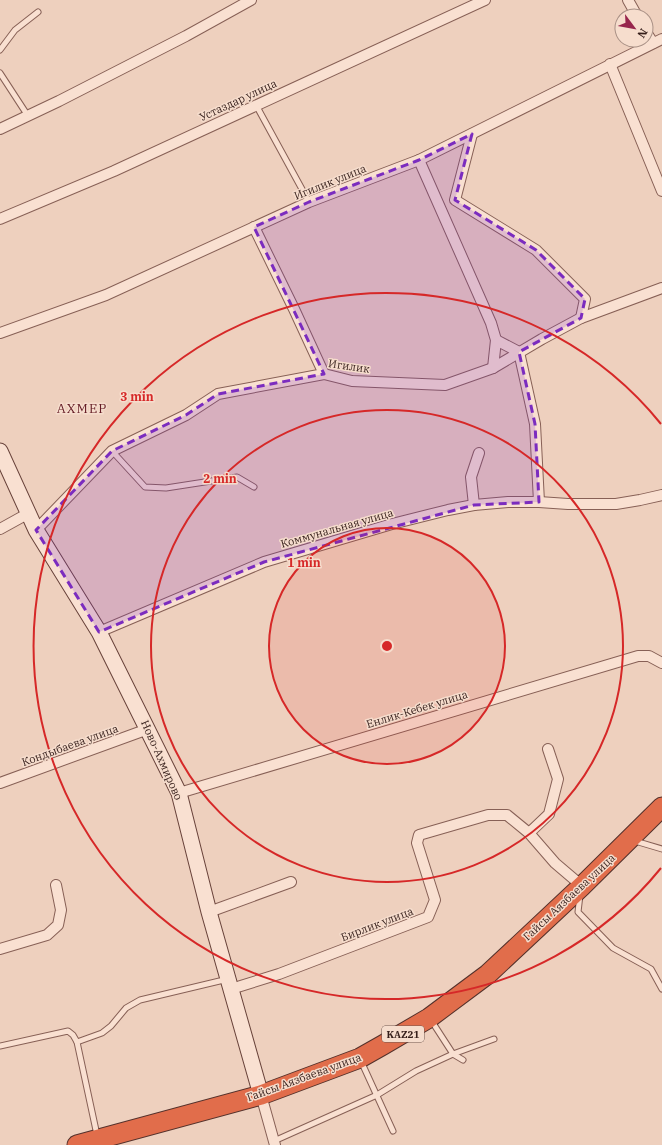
<svg xmlns="http://www.w3.org/2000/svg" width="662" height="1145" font-family="'IBM Plex Serif',serif">
<rect width="100%" height="100%" fill="#eed0be"/>
<g fill="none" stroke-linecap="round" stroke-linejoin="round">
<defs>
<g id="lane">
<path d="M0,50L15,30L38,12"/>
<path d="M0,73L28,116"/>
<path d="M256,105L309,202"/>
<path d="M112,451L145,487L166,488L237,477L254,487"/>
<path d="M635,841L662,849"/>
<path d="M580,895L578,912L613,948L651,969L662,989"/>
<path d="M431,1020L453,1054L463,1060"/>
<path d="M77,1042L102,1033L111,1026L126,1008L140,1000L228,979"/>
<path d="M0,1046L68,1031L73,1035L77,1042L97,1135"/>
<path d="M361,1061L393,1131"/>
<path d="M274,1141L377,1095L416,1071L453,1054L494,1039"/>
</g>
<g id="street">
<path d="M628,0L637,16"/>
<path d="M646,32L653,43"/>
<path d="M610,64L662,191"/>
<path d="M0,129L59,101L186,36L251,0"/>
<path d="M472,134L455,200L536,250L585,299L581,318"/>
<path d="M419,160L491,323L496,340L493,368"/>
<path d="M0,219L114,171L485,0"/>
<path d="M254,227L294,309L324,374"/>
<path d="M0,333L106,295L309,202L419,160L662,39"/>
<path d="M496,340L519,352L535,424L539,502"/>
<path d="M474,505L471,477L479,453"/>
<path d="M0,529L29,513"/>
<path d="M36,530L112,451L186,415L218,394L324,374L352,381L445,385L493,368L542,339L581,318L662,288"/>
<path d="M99,632L264,562L392,524L448,510L474,505L508,502H539L568,504H616L640,500L662,495"/>
<path d="M0,783L148,729"/>
<path d="M179,793L638,656H649L662,663"/>
<path d="M529,833L549,814L558,779L548,749"/>
<path d="M209,912L291,882"/>
<path d="M0,949L47,935L58,925L61,910L56,885"/>
<path d="M231,989L279,974L428,917L435,900L417,843L419,835L488,815H507L529,833L555,863L582,886"/>
<path d="M261,1095L275,1145"/>
</g>
<path id="secondary" d="M0,451L36,530L99,632L179,793L209,912L261,1095"/>
<path id="highway" d="M77,1145L261,1095L360,1058L383,1045L429,1018L488,974L582,886L662,807"/>
</defs>
<use href="#lane" stroke="#876056" stroke-width="7"/>
<use href="#street" stroke="#876056" stroke-width="12"/>
<use href="#secondary" stroke="#68423a" stroke-width="17"/>
<use href="#highway" stroke="#54312b" stroke-width="21"/>
<use href="#lane" stroke="#f9e0d1" stroke-width="5"/>
<use href="#street" stroke="#f9e0d1" stroke-width="10"/>
<use href="#secondary" stroke="#f9e0d1" stroke-width="15"/>
<use href="#highway" stroke="#e16d4b" stroke-width="19"/>
</g>
<path fill="#7b2cbf" fill-opacity="0.2" stroke="#7b2cbf" stroke-width="3" stroke-dasharray="8 5" stroke-linejoin="round" d="M472,134L455,200L536,250L585,299L581,318L519,352L535,424L539,502L474,505L264,562L99,632L36,530L112,451L186,415L218,394L324,374L254,227L309,202L419,160Z"/>
<circle cx="387" cy="646" r="118" fill="#d62828" fill-opacity=".12"/>
<g fill="none" stroke="#d62828" stroke-width="2">
<circle cx="387" cy="646" r="118"/>
<circle cx="387" cy="646" r="236"/>
<path d="M661 868A353 353 0 1 1 661 424"/>
</g>
<g text-anchor="middle" dominant-baseline="central" stroke-width="3" stroke-linejoin="round" paint-order="stroke">
<rect fill="#f6ddcd" stroke="#705850" stroke-width="1" x="382" y="1026" width="42" height="16" rx="3"/>
<g font-size="10" font-weight="bold" fill="#361f1b">
<text x="403" y="1034">KAZ21</text>
</g>
<g font-size="11" fill="#361f1b" stroke="#f6ddcd">
<text transform="translate(238 100) rotate(-25)">Устаздар улица</text>
<text transform="translate(330 182) rotate(-22)">Игилик улица</text>
<text transform="translate(349 366) rotate(8)">Игилик</text>
<text transform="translate(337 528) rotate(-16)">Коммунальная улица</text>
<text transform="translate(417 709) rotate(-17)">Енлик-Кебек улица</text>
<text transform="translate(70 745) rotate(-20)">Кондыбаева улица</text>
<text transform="translate(162 760) rotate(66)">Ново-Ахмирово</text>
<text transform="translate(569 897) rotate(-43)">Гайсы Аязбаева улица</text>
<text transform="translate(377 924) rotate(-21)">Бирлик улица</text>
<text transform="translate(304 1077) rotate(-20)">Гайсы Аязбаева улица</text>
</g>
<g font-size="13" letter-spacing="1" fill="#631a23" stroke="#f6ddcd">
<text x="82" y="408">АХМЕР</text>
</g>
</g>
<circle cx="387" cy="646" r="6" fill="#d62828" stroke="#f6ddcd" stroke-width="2"/>
<g font-size="12" text-anchor="middle" font-weight="bold" fill="#d62828" stroke="#f6ddcd" stroke-width="3" stroke-linejoin="round" paint-order="stroke">
<text x="137" y="401">3 min</text>
<text x="220" y="483">2 min</text>
<text x="304" y="567">1 min</text>
</g>
<g transform="translate(634 28) rotate(122)"><circle r="19" fill="#f6ddcd" stroke="#a99186"/>
<path d="M0-3L7 15L0 10L-7 15Z" fill="#97254c"/>
<text y="-6" font-size="11" font-weight="bold" text-anchor="middle" fill="#361f1b">N</text>
</g>
</svg>
